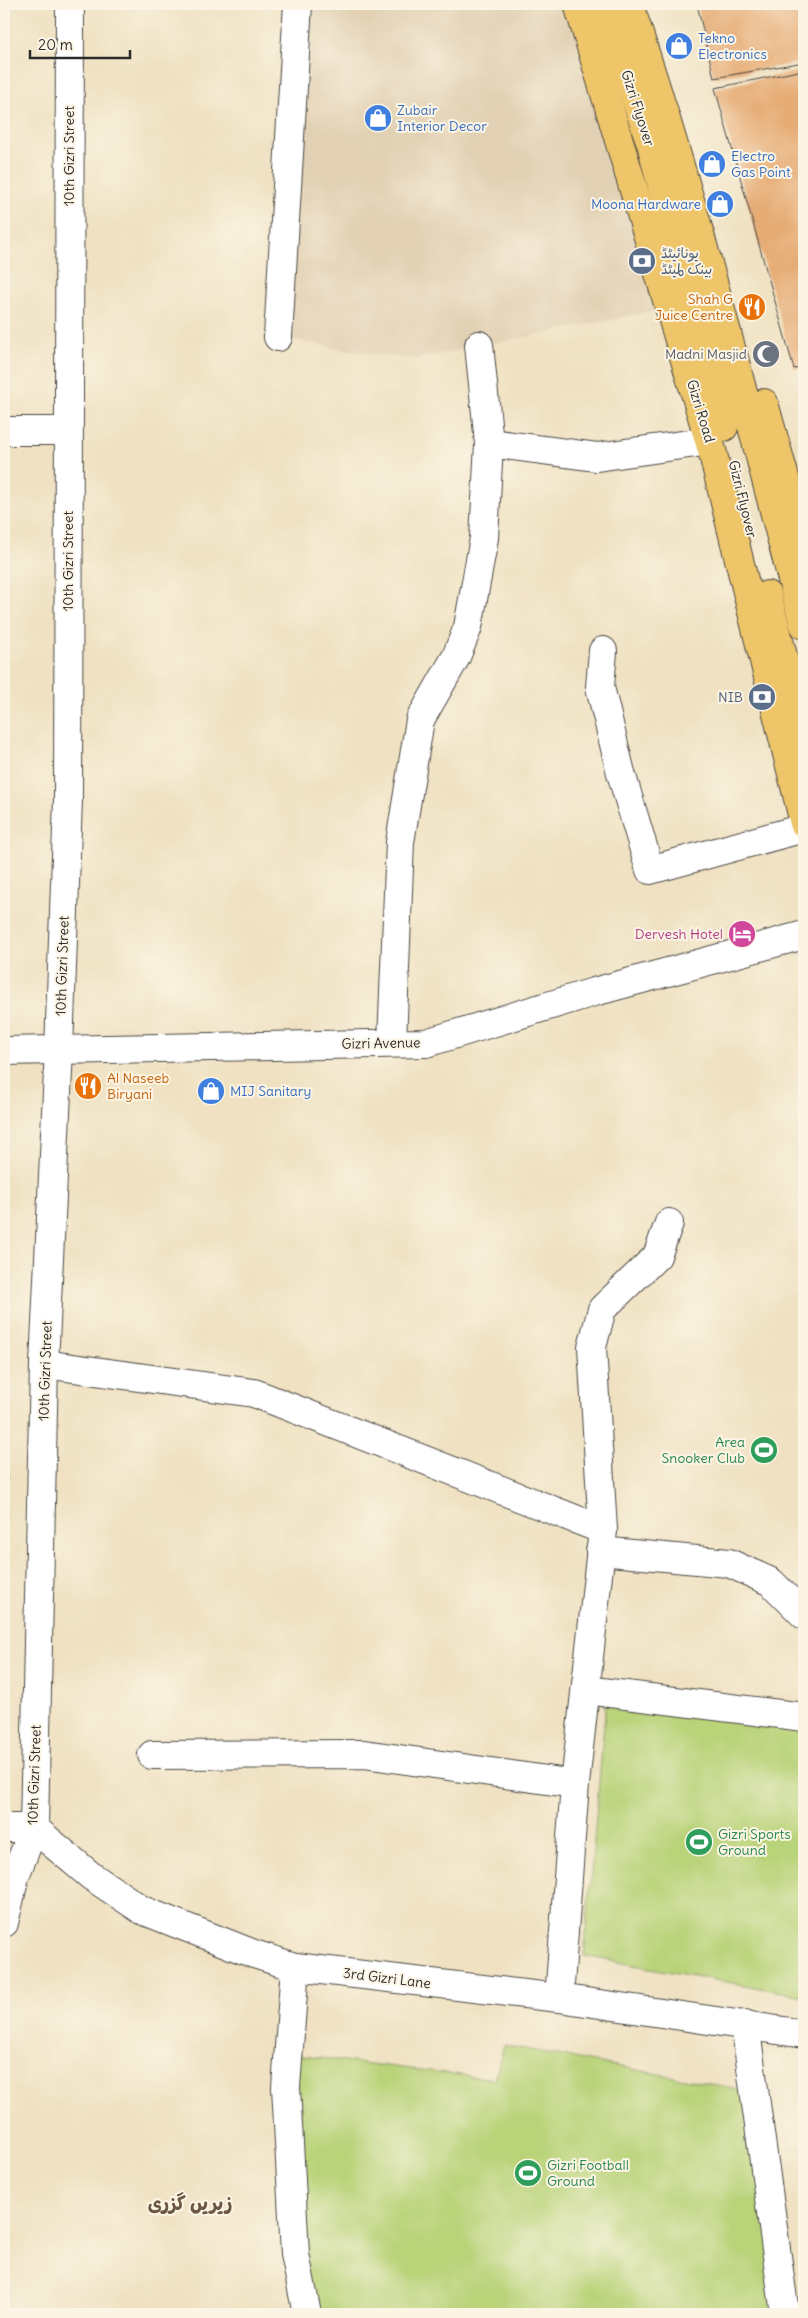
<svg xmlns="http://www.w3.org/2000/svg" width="808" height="2318" font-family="Delius,'Playpen Sans Arabic',sans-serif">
<rect width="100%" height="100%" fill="#fcf5e5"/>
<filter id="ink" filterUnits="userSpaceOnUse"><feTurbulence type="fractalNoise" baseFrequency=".02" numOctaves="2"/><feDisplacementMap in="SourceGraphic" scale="10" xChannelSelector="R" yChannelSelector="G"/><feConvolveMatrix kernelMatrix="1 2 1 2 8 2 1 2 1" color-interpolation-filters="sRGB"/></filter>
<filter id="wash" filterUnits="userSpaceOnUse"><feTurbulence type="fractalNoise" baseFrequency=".0096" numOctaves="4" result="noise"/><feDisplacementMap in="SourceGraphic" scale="20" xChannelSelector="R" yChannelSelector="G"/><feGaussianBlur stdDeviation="1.12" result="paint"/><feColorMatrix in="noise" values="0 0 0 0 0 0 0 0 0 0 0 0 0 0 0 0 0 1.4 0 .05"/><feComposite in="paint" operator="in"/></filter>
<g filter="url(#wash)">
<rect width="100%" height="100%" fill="#efe1c1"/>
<path fill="#e2d1b4" d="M298,4H578L670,308L415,359L357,352L278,337Z"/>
<g fill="#b9d379" stroke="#727f52">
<path d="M606,1701L804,1728V1996L584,1956Z"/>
<path d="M504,2045L754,2092L785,2314H307L289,2049L303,2056L495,2079Z"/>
</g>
<g id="blocks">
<g fill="#e6ac75">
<path d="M697,4H804V62L714,78Z"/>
<path d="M804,70V367L794,369L715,88Z"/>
<path d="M4,1407H8L6,1463H4Z"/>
<path d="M4,1476H7L5,1525H4Z"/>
<path d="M4,1693H6L5,1714H4Z"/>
</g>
</g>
</g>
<g filter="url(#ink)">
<use href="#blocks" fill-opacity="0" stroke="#484642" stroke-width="1"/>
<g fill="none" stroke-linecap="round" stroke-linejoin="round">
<defs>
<g id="minor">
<path d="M278,337L298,4"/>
<path d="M4,431H68"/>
<path d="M489,443L597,457L710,441"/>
<path d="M603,651L600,687L621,773L650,870L804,828"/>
<path d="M392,1043L400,842L420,720L456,657L468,627L484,538L489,443L479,345"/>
<path d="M4,1051L426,1043L594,992L804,935"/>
<path d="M44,1364L254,1393L603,1530L575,1784L559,1998"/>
<path d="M603,1530L592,1347L602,1309L657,1256L669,1223"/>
<path d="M600,1551L729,1563L771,1582L804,1615"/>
<path d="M586,1690L804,1717"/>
<path d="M152,1755L364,1754L575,1784"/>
<path d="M4,1828H34L91,1876L142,1910L254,1954L295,1967L559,1998L804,2034"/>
<path d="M4,1923L15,1876L34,1828L44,1364L59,1050L68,800L70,4"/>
<path d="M295,1967L286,2087L295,2254L307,2314"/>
<path d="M745,2024L785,2314"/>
</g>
<g id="major">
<path d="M578,4L712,450L804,823"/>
<path d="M603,4L651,144L724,427"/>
<path d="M629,4C698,208 749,417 804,625"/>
<path d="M764,403L804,545"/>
<path d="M767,595L804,736"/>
</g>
</defs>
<use href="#minor" stroke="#484642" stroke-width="30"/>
<use href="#major" stroke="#484642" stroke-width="30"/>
<use href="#minor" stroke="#fff" stroke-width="28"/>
<use href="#major" stroke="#eec569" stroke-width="28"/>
</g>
</g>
<defs>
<symbol id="shop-disc" viewBox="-11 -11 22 22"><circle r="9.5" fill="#3f7fe0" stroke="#fcf5e5"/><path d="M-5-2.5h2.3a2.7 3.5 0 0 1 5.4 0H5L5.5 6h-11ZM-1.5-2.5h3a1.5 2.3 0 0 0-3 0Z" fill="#fff"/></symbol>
<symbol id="bank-disc" viewBox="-11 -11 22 22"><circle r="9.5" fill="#5c6f8a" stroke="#fcf5e5"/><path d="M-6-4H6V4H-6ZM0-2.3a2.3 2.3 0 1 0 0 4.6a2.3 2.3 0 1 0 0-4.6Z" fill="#fff"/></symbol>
<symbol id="restaurant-disc" viewBox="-11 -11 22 22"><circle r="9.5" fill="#e8710a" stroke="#fcf5e5"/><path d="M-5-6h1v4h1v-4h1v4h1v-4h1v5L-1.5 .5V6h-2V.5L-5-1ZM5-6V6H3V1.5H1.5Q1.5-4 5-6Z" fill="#fff"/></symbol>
<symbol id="mosque-disc" viewBox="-11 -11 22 22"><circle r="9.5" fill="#6b7280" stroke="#fcf5e5"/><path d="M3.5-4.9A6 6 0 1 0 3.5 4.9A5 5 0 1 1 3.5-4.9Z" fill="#fff"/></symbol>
<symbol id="hotel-disc" viewBox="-11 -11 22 22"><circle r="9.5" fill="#d1479c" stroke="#fcf5e5"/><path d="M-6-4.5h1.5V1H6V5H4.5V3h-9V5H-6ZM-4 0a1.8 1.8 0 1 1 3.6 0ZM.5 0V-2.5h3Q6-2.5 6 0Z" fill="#fff"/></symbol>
<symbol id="stadium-disc" viewBox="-11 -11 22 22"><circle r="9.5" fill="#2e9e5b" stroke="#fcf5e5"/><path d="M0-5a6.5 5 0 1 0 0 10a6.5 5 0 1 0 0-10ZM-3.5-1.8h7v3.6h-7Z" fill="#fff"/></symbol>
</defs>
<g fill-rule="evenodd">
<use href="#shop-disc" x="663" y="30" width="32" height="32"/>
<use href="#shop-disc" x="362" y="102" width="32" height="32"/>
<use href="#shop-disc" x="696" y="148" width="32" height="32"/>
<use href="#shop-disc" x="704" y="188" width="32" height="32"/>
<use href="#bank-disc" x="626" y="245" width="32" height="32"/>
<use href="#restaurant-disc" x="736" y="291" width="32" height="32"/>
<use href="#mosque-disc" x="750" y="338" width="32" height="32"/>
<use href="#bank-disc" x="746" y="681" width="32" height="32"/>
<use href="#hotel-disc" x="726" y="918" width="32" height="32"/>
<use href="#restaurant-disc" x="72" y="1070" width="32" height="32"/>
<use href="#shop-disc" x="195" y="1075" width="32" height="32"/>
<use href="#stadium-disc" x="748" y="1434" width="32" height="32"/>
<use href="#stadium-disc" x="683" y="1826" width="32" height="32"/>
<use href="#stadium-disc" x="512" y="2157" width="32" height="32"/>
</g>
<g text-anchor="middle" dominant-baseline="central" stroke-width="4" stroke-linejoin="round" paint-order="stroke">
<g font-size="14" fill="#366cbe" stroke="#fcf5e5" text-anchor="start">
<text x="698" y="38">Tekno<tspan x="698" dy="16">Electronics</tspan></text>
<text x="397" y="110">Zubair<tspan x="397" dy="16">Interior Decor</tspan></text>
<text x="731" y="156">Electro<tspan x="731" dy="16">Gas Point</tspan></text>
<text x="701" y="204" text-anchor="end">Moona Hardware</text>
<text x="230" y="1091">MIJ Sanitary</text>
</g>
<g font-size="14" fill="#2b2b2b" stroke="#fcf5e5">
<text transform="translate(638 108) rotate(72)">Gizri Flyover</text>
<text transform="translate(69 156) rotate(-90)">10th Gizri Street</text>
<text transform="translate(701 411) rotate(73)">Gizri Road</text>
<text transform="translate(743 499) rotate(76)">Gizri Flyover</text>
<text transform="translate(68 561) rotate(-90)">10th Gizri Street</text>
<text transform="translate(62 966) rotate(-88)">10th Gizri Street</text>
<text transform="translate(381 1043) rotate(-1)">Gizri Avenue</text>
<text transform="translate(45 1371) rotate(-88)">10th Gizri Street</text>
<text transform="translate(34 1775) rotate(-88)">10th Gizri Street</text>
<text transform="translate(387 1978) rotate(7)">3rd Gizri Lane</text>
</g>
<g font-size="14" fill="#4e5e75" stroke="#fcf5e5" text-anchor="start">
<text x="661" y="253">یونائیٹڈ<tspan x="661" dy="16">بینک لمیٹڈ</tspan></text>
<text x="743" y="697" text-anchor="end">NIB</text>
</g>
<g font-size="14" fill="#c56008" stroke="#fcf5e5" text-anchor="end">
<text x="733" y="299">Shah G<tspan x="733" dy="16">Juice Centre</tspan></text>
<text x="107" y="1078" text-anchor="start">Al Naseeb<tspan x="107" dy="16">Biryani</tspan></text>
</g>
<g font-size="14" fill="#5b616d" stroke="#fcf5e5" text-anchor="end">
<text x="747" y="354">Madni Masjid</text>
</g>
<g font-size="14" fill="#b23c85" stroke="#fcf5e5" text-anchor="end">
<text x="723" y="934">Dervesh Hotel</text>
</g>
<g font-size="14" fill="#27864d" stroke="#fcf5e5" text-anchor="start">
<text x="745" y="1442" text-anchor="end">Area<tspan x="745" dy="16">Snooker Club</tspan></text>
<text x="718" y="1834">Gizri Sports<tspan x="718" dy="16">Ground</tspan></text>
<text x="547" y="2165">Gizri Football<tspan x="547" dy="16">Ground</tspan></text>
</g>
<g font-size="19" font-weight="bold" fill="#6c5845" stroke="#fcf5e5">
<text x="190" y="2203">زیریں گزری</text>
</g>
</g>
<rect width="808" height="2318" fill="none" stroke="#fcf5e5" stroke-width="20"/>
<path d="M30 50v8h100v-8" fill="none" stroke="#2b2b2b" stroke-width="2.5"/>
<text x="38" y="50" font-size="15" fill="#2b2b2b" stroke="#fcf5e5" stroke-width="4" paint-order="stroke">20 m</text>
</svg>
